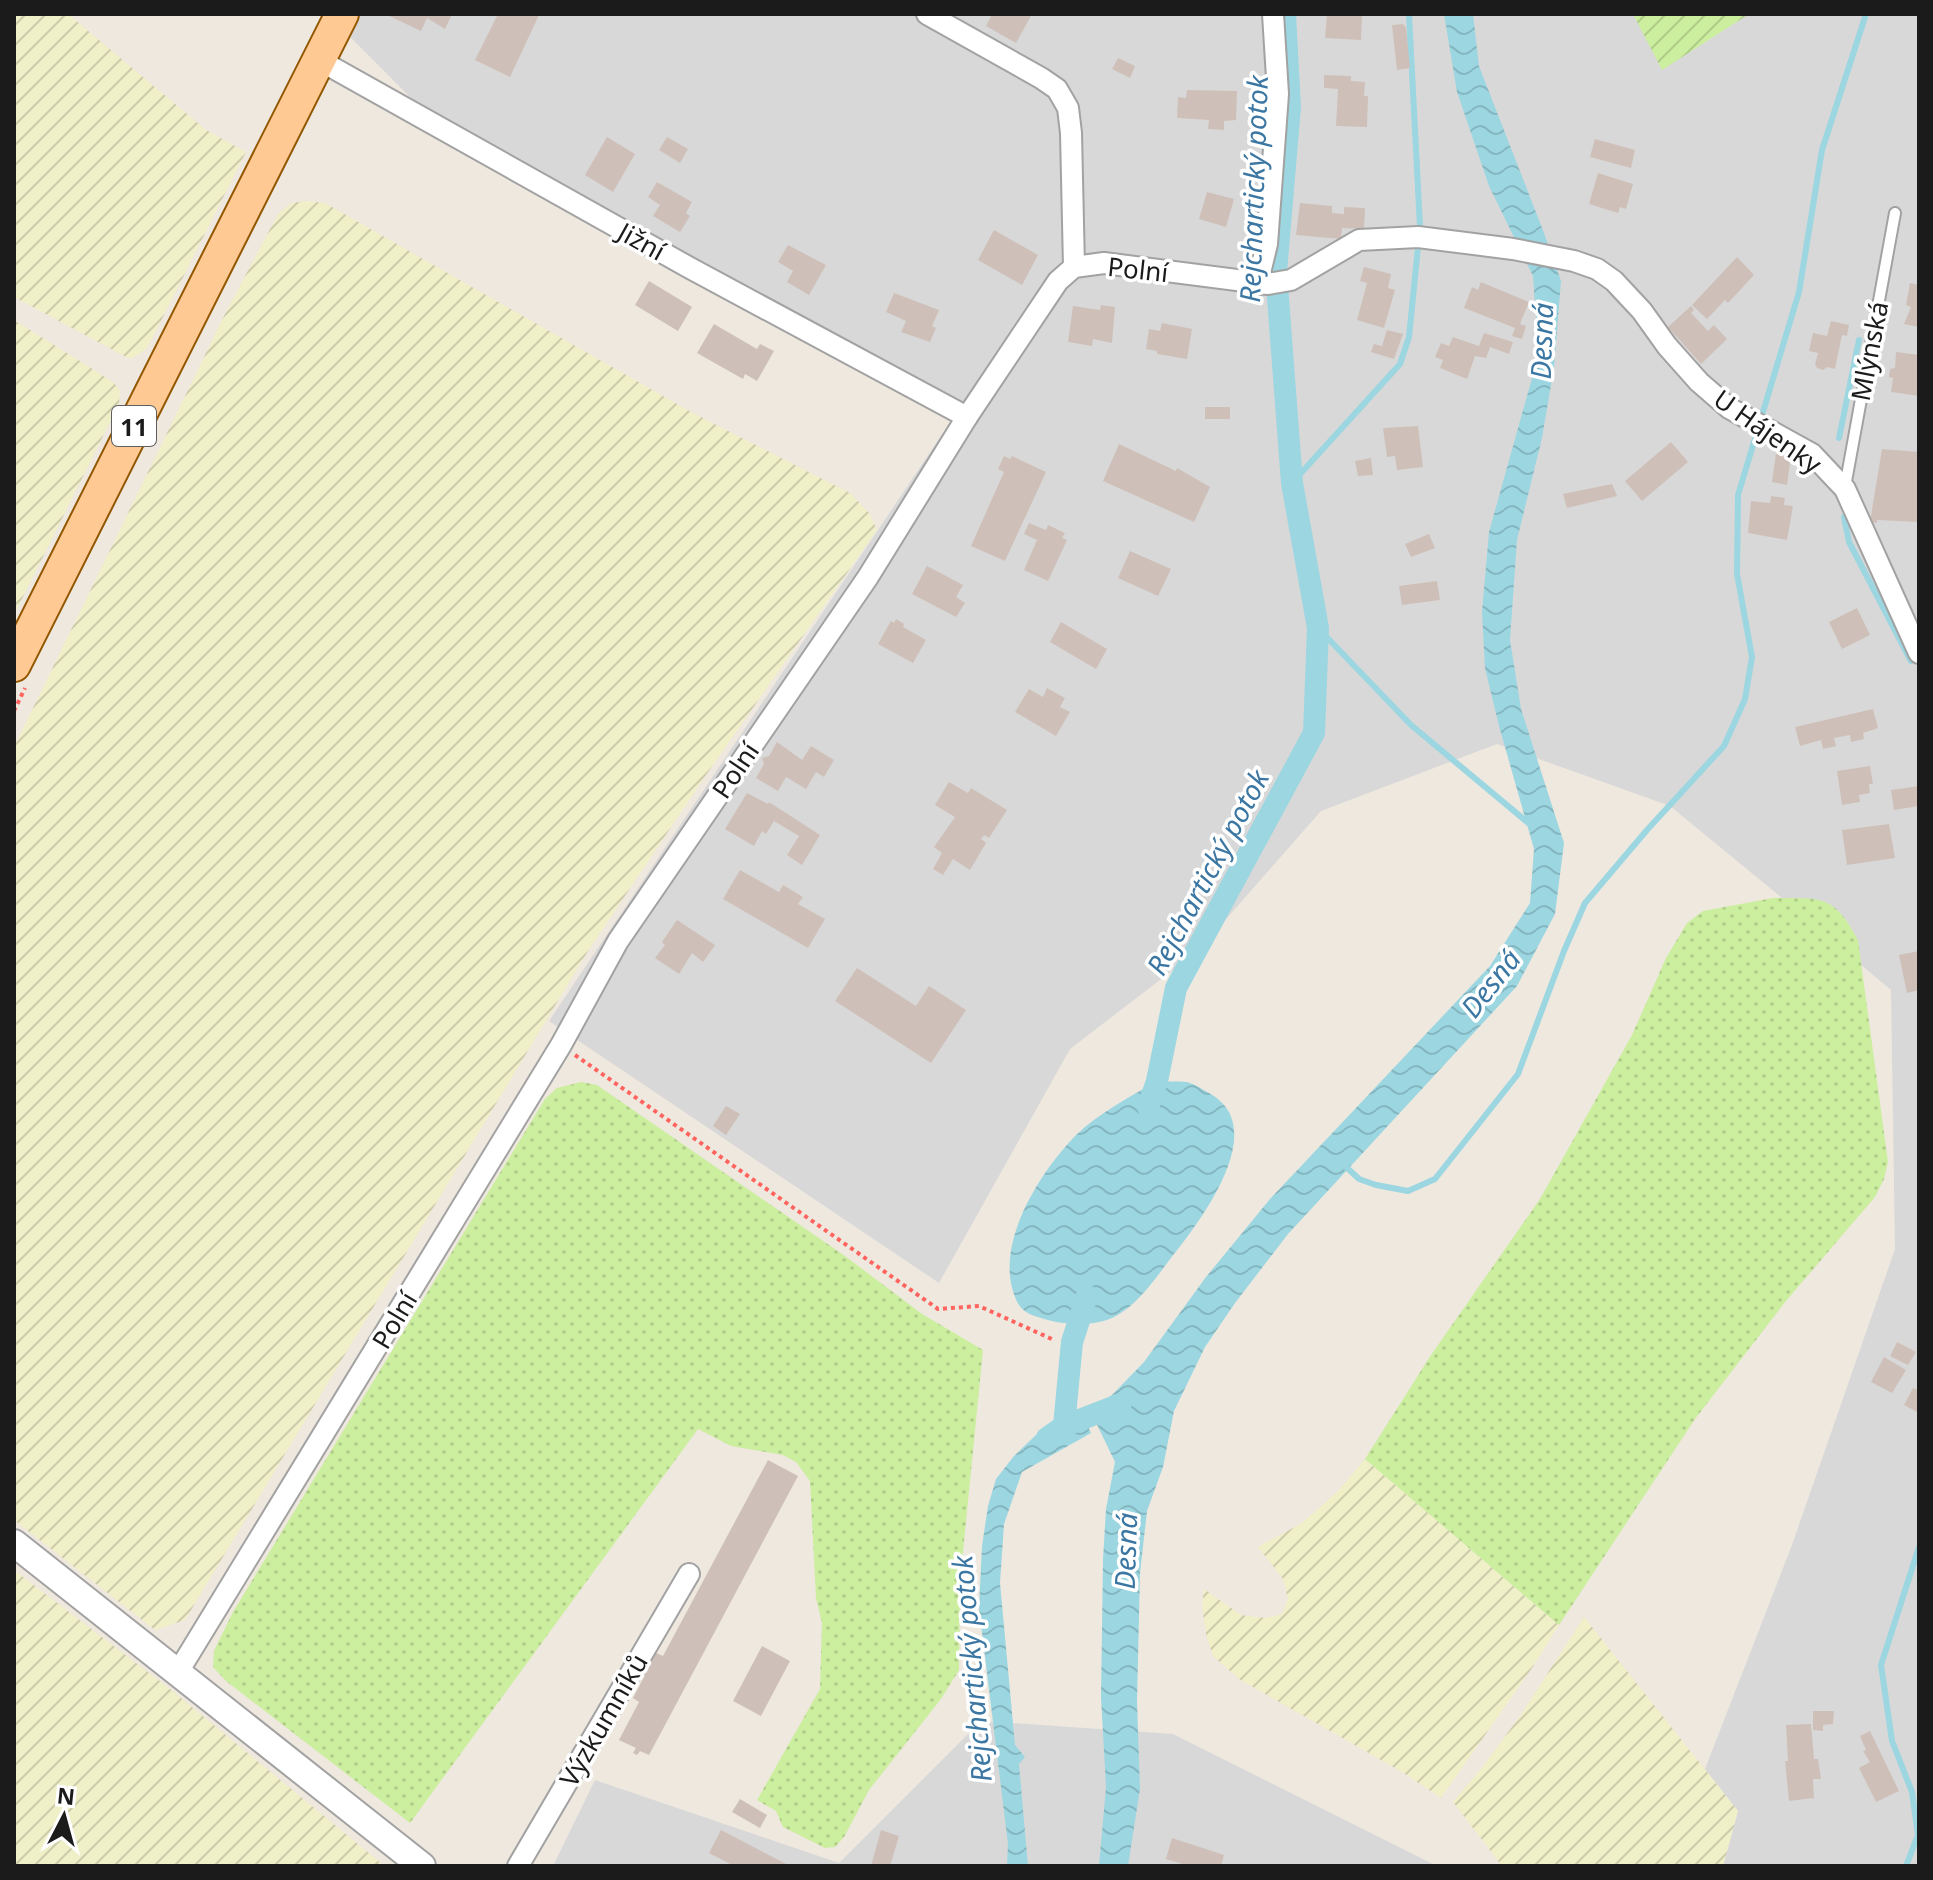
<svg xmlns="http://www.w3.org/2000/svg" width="1933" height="1880" font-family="'Noto Sans',sans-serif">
<defs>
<pattern id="farmland-furrows" width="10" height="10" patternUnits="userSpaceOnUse" patternTransform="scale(2)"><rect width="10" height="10" fill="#efefc8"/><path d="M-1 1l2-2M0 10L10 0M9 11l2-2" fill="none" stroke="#ccccab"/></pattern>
<pattern id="grass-dots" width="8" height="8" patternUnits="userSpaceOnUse" patternTransform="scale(2)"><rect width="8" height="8" fill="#ccee9f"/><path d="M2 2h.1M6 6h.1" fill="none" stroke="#afcc88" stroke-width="1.8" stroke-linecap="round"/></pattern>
<pattern id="garden-furrows" width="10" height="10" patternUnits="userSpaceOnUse" patternTransform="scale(2)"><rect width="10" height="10" fill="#ccee9f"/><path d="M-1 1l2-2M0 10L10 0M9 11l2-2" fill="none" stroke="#afcc88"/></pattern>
<pattern id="water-waves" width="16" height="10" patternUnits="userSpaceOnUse" patternTransform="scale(2)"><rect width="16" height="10" fill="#9bd6e1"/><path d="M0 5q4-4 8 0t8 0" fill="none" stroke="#85b7c0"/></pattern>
</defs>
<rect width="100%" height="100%" fill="#eee8df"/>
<g fill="#d9d8d8">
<path d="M327,14H1919V1866H1723L1738,1811L1705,1769L1792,1545L1895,1249L1891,990L1860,964L1858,940L1819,900L1782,898L1670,806L1497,744L1321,811L1199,950L1070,1049L939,1283L549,1021L951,421L471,158Z"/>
<path d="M981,1721L1173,1734L1437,1866H553L595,1780L839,1863Z"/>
</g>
<g fill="url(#farmland-furrows)">
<path d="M14,14H68L206,130L246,152L154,335L146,349L133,358H128L14,297Z"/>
<path d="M306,201L325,203L691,412L850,493L869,513L877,530L704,778L588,951L185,1620L155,1630L14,1520V747L225,314L278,214L292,203Z"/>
<path d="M14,320L99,373L114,383L120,391L119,404L14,615Z"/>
<path d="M1365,1459L1559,1625L1532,1668L1441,1798L1402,1772L1239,1679L1213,1656L1206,1634L1202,1606L1204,1589L1241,1615L1266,1618L1282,1614L1288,1599L1283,1579L1258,1547L1302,1523L1338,1491Z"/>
<path d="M14,1570L170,1689L381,1863L379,1866H14Z"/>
<path d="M1584,1617L1738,1811L1723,1866H1502L1453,1802L1484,1765L1520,1716Z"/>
</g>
<g fill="url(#grass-dots)">
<path d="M1773,898C1821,899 1833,893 1858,940L1888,1162L1884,1179L1875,1197L1786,1301L1695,1419L1559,1625L1365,1459L1431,1355L1540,1199L1632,1035L1666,958L1687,923L1703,911Z"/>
<path d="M581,1082L597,1085L845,1256L922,1314L983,1350L960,1582L959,1670L941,1699L869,1790L844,1837L835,1847L825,1848L783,1827L776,1811L757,1800L820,1689L822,1623L816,1598L810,1481L796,1462L783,1455L731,1446L698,1429L410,1823L226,1681L213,1667L214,1651L233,1612L545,1099L557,1088Z"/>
</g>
<path fill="url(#garden-furrows)" d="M1633,14H1749L1662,70Z"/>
<g fill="url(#water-waves)">
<path d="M1444,14H1473L1479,66L1544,233L1561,281L1554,367L1542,438L1517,540L1510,640L1521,709L1564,843L1555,914L1517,986L1288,1234L1235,1303L1205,1347L1174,1411L1163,1467L1147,1511L1140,1573L1137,1701L1140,1789L1128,1866H1099L1106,1787L1101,1697L1103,1560L1106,1509L1115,1462L1090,1410L1112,1395L1144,1362L1206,1277L1270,1199L1490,966L1530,903L1534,849L1499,726L1485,668L1482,612L1489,532L1534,371L1536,317L1533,276L1489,186L1457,92Z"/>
<path d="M1157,1081C1167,1082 1177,1081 1187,1082C1194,1084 1202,1089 1209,1093C1271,1127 1203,1217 1174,1254C1157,1276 1138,1306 1112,1318C1091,1327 1062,1325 1041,1318C1024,1313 1018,1308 1013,1291C997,1239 1041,1171 1076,1135C1099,1113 1130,1097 1157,1081Z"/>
<path d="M1081,1411L1091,1433L1022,1472L1004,1524L1000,1583L1015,1745L1025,1757L1019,1764L1028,1866H1007L1008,1844L979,1608L982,1546L988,1506L996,1479L1014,1456L1036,1435Z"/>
</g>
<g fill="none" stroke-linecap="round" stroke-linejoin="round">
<g stroke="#9bd6e1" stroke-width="6">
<path d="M1409,14L1420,227"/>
<path d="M1839,438L1859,340"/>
<path d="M1292,483L1400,364L1409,337L1418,247"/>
<path d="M1844,517L1849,542L1911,661"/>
<path d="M1318,628L1411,725L1532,826"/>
<path d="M1344,1165L1359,1179L1376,1185L1408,1191L1435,1179L1518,1074L1564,951L1585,903L1647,830L1724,746L1745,699L1752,657L1737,574L1738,495L1799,292L1822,150L1866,14"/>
<path d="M1906,1866L1918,1835L1912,1792L1892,1741L1881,1665L1919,1547"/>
</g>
<g stroke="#9bd6e1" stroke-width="22">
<path d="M1148,1107L1157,1081L1176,988L1314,733L1318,628L1292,483L1276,272L1290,107L1285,14"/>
<path d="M1064,1426L1121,1404"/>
<path d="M1047,1438L1064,1426L1072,1342L1087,1296"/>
</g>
</g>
<g fill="#cec0b8">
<path d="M385,14H452L445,29L427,18L421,31Z"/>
<path d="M498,14L539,15L510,77L475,60Z"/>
<path d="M992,14H1032L1016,43L986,26Z"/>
<path d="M1327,14H1362L1361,40L1325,38Z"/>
<path d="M1403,24L1406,28L1410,68L1397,70L1392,25Z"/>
<path d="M1118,58L1135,66L1130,78L1112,69Z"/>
<path d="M1324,75L1351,76V81L1365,82L1364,96H1368L1367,127L1336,126L1338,89L1324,88Z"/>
<path d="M1187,90L1237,91L1236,120L1224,121V130L1208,129L1209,120L1177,118L1178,97L1186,98Z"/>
<path d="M607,137L635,154L613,192L585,175Z"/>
<path d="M667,137L688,149L680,163L659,150Z"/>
<path d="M1595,139L1635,150L1631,168L1590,157Z"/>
<path d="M1598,173L1633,184L1626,209L1620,207L1618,213L1589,204Z"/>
<path d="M657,182L692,202L686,213L690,216L680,232L653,216L660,205L648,197Z"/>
<path d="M1207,192L1234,199L1226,227L1199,219Z"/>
<path d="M1300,203L1332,206V213L1344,214V207L1365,208L1364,229L1342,228L1341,239L1296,235Z"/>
<path d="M994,230L1038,255L1022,285L978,260Z"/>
<path d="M788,245L826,265L809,295L787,282L793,271L778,262Z"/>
<path d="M1737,257L1754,275L1728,303L1725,300L1707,319L1692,305Z"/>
<path d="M1364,267L1391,274L1388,288L1395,290L1384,328L1357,320L1367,283L1360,281Z"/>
<path d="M649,281L692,307L678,331L635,305Z"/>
<path d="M1481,282L1529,302L1520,324L1526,326L1522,339L1512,336L1515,328L1464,308L1472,287L1478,290Z"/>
<path d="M1910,283L1919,285V327L1904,324L1911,307L1906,305Z"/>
<path d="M894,293L939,310L932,326L936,328L930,342L901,332L906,321L886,312Z"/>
<path d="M1101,305L1115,307L1112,343L1093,339L1092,346L1068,342L1073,306L1100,310Z"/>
<path d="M1691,306L1694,310L1691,313L1708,331L1714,325L1727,339L1701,364L1668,327Z"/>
<path d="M1831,321L1849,325L1847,336L1842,335L1835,369L1827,367L1823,370L1817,368L1815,364L1818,353L1809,351L1813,333L1827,336Z"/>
<path d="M1162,323L1192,329L1187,359L1157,354V351L1146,349L1149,329L1160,331Z"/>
<path d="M714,324L757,349L760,344L774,351L757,381L745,374L743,379L697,353Z"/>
<path d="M1387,330L1403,334L1394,359L1371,352L1374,344L1382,346Z"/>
<path d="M1484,333L1513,342L1509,354L1490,347L1486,358L1475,356L1467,379L1440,368L1443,360L1435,357L1441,343L1449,346L1453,337L1479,346Z"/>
<path d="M1896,352L1919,355V396L1891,392L1893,378L1889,377L1890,369L1895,368Z"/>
<rect x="1205" y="407" width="25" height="12"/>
<path d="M1418,426L1423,467L1397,470L1395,456L1387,457L1383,428Z"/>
<path d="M1671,442L1688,462L1642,501L1625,481Z"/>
<path d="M1119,444L1176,471L1177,468L1210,487L1194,522L1103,481Z"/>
<path d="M1882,449L1919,452V522L1877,520V523L1870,522Z"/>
<path d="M1776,453L1791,456L1787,485L1772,482Z"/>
<path d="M1004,456L1010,459L1012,456L1046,472L1005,561L971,546L1004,472L998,469Z"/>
<path d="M1371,458L1373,475L1358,476L1355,461Z"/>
<path d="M1612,484L1617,496L1567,508L1563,494Z"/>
<path d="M1771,496L1785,498L1784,505L1793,506L1787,540L1748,533L1751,501L1770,503Z"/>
<path d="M1029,523L1046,530L1048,525L1065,533L1062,538L1067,540L1048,581L1024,570L1037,540L1024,534Z"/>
<path d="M1429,534L1435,548L1411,557L1405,544Z"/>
<path d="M1130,551L1171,569L1158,596L1118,578Z"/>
<path d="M927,566L963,585L956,597L965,603L956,617L912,594Z"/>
<path d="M1437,581L1440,600L1402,605L1399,586Z"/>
<path d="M1857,608L1870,635L1842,649L1829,622Z"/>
<path d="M896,619L904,624L903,627L926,640L913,663L878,644L891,621L894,623Z"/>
<path d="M1061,622L1107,649L1096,669L1050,642Z"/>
<path d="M1047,688L1065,698L1060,707L1070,712L1056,736L1015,712L1029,689L1043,697Z"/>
<path d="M1873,709L1878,728L1863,733L1864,739L1851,742L1850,735L1834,738L1836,746L1823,749L1821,740L1800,746L1795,727Z"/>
<path d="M777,742L802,760L811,746L834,760L824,777L816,772L806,789L786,777L778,791L756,778L764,764L762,758L769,756Z"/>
<path d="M1870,766L1873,784H1869L1870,793L1859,795L1860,802L1842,805L1837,771Z"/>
<path d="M949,782L968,793L971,788L1007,810L989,838L984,835L981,839L986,843L970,870L953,859L943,875L933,869L942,853L934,847L955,817L935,805Z"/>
<path d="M1919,786V806L1894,810L1891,790Z"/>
<path d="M747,793L768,804L769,802L820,835L802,865L787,855L799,836L774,821L766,834L762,831L754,846L725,829Z"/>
<path d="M1889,824L1895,858L1847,865L1842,830Z"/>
<path d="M740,870L779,892L783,885L803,897L798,904L825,919L808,948L723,899Z"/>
<path d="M677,920L715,945L703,962L692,953L679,974L655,958L665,945L662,942Z"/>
<path d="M1919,951V990L1907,993L1899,955Z"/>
<path d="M857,968L916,1006L929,986L966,1010L931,1063L835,1001Z"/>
<path d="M726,1106L740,1114L726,1135L713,1126Z"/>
<path d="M1897,1342L1916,1352L1908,1365L1890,1356Z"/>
<path d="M1884,1357L1906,1370L1892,1393L1871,1382Z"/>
<path d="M1913,1388L1919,1391V1413L1904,1405Z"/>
<path d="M768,1460L798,1476L649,1755L640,1751L637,1755L633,1753L636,1748L619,1740L639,1702L633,1698L645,1675L642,1674L654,1652L663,1656Z"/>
<path d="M762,1646L790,1661L761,1716L733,1701Z"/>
<path d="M1813,1711H1834L1833,1724L1823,1725V1731L1813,1730Z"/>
<path d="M1811,1724L1814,1759H1818L1821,1779H1813L1814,1798L1789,1801L1785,1761H1788L1786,1725Z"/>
<path d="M1870,1731L1899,1791L1876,1802L1859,1768L1870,1762L1863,1751L1866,1750L1860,1736Z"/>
<path d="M740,1799L767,1815L760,1828L732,1812Z"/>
<path d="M721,1830L790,1866H734L709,1853Z"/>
<path d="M881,1830L899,1836L890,1866H871Z"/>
<path d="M1172,1838L1224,1855L1221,1866H1189L1166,1859Z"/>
</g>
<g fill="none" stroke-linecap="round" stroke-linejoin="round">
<defs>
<path id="service" d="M1845,487L1895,213"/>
<g id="minor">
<path d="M927,14L1041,78L1057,89L1068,108L1071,133L1074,267"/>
<path d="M319,60L690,268L967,417"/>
<path d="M1257,285L1267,244L1278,94L1273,14"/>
<path d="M178,1672L561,1045L618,941L868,577L967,417L1058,281L1074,267L1104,263L1268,284L1291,280L1359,240L1418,237L1513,249L1574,261L1597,269L1614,281L1642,311L1667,346L1699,382L1729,408L1812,454L1845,489L1919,653"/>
<path d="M518,1866L689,1574"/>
</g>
<path id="tertiary" d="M14,1543L422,1866"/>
<path id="primary" d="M14,665L342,14"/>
</defs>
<use href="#service" stroke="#a2a2a2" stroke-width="14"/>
<use href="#minor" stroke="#a2a2a2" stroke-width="24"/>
<use href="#tertiary" stroke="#a2a2a2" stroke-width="30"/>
<use href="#primary" stroke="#925700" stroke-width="36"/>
<g stroke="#ff645f" stroke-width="4" stroke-dasharray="4 4" stroke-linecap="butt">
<path d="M14,711L25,688"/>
<path d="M575,1055L938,1309L979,1306L1054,1340"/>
</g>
<use href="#service" stroke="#fff" stroke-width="10"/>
<use href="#minor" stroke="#fff" stroke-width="20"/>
<use href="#tertiary" stroke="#fff" stroke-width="26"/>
<use href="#primary" stroke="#ffc993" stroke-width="32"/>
</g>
<g text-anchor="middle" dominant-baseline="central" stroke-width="7" stroke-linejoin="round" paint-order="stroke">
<rect fill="#fff" stroke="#5f5f5f" stroke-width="2" x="112" y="406" width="44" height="40" rx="6"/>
<g font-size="24" font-weight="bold" fill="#1b1b1b">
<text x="134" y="426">11</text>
</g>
<g font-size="26" fill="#1b1b1b" stroke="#fff">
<text transform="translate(642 241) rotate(29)">Jižní</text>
<text transform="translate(1138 269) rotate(6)">Polní</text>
<text transform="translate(1869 351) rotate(-79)">Mlýnská</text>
<text transform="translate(1768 431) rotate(35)">U Hájenky</text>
<text transform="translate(735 770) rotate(-56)">Polní</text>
<text transform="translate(394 1320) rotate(-59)">Polní</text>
<text transform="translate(603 1720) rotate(-60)">Výzkumníků</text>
</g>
<g font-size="28" font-style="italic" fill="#3b77a2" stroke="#fff">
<text transform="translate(1253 189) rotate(-88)">Rejchartický potok</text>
<text transform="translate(1541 341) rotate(-88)">Desná</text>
<text transform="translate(1207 872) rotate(-62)">Rejchartický potok</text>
<text transform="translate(1490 983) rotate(-52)">Desná</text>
<text transform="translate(1125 1551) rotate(-88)">Desná</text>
<text transform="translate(971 1669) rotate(-95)">Rejchartický potok</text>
</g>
</g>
<rect width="1933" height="1880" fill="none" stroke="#1b1b1b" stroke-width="32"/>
<g transform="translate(64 1816) rotate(6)" stroke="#ffffff" stroke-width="6" paint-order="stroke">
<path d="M0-6L14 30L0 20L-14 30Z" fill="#1b1b1b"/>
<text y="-12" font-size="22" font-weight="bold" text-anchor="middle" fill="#1b1b1b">N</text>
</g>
</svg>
